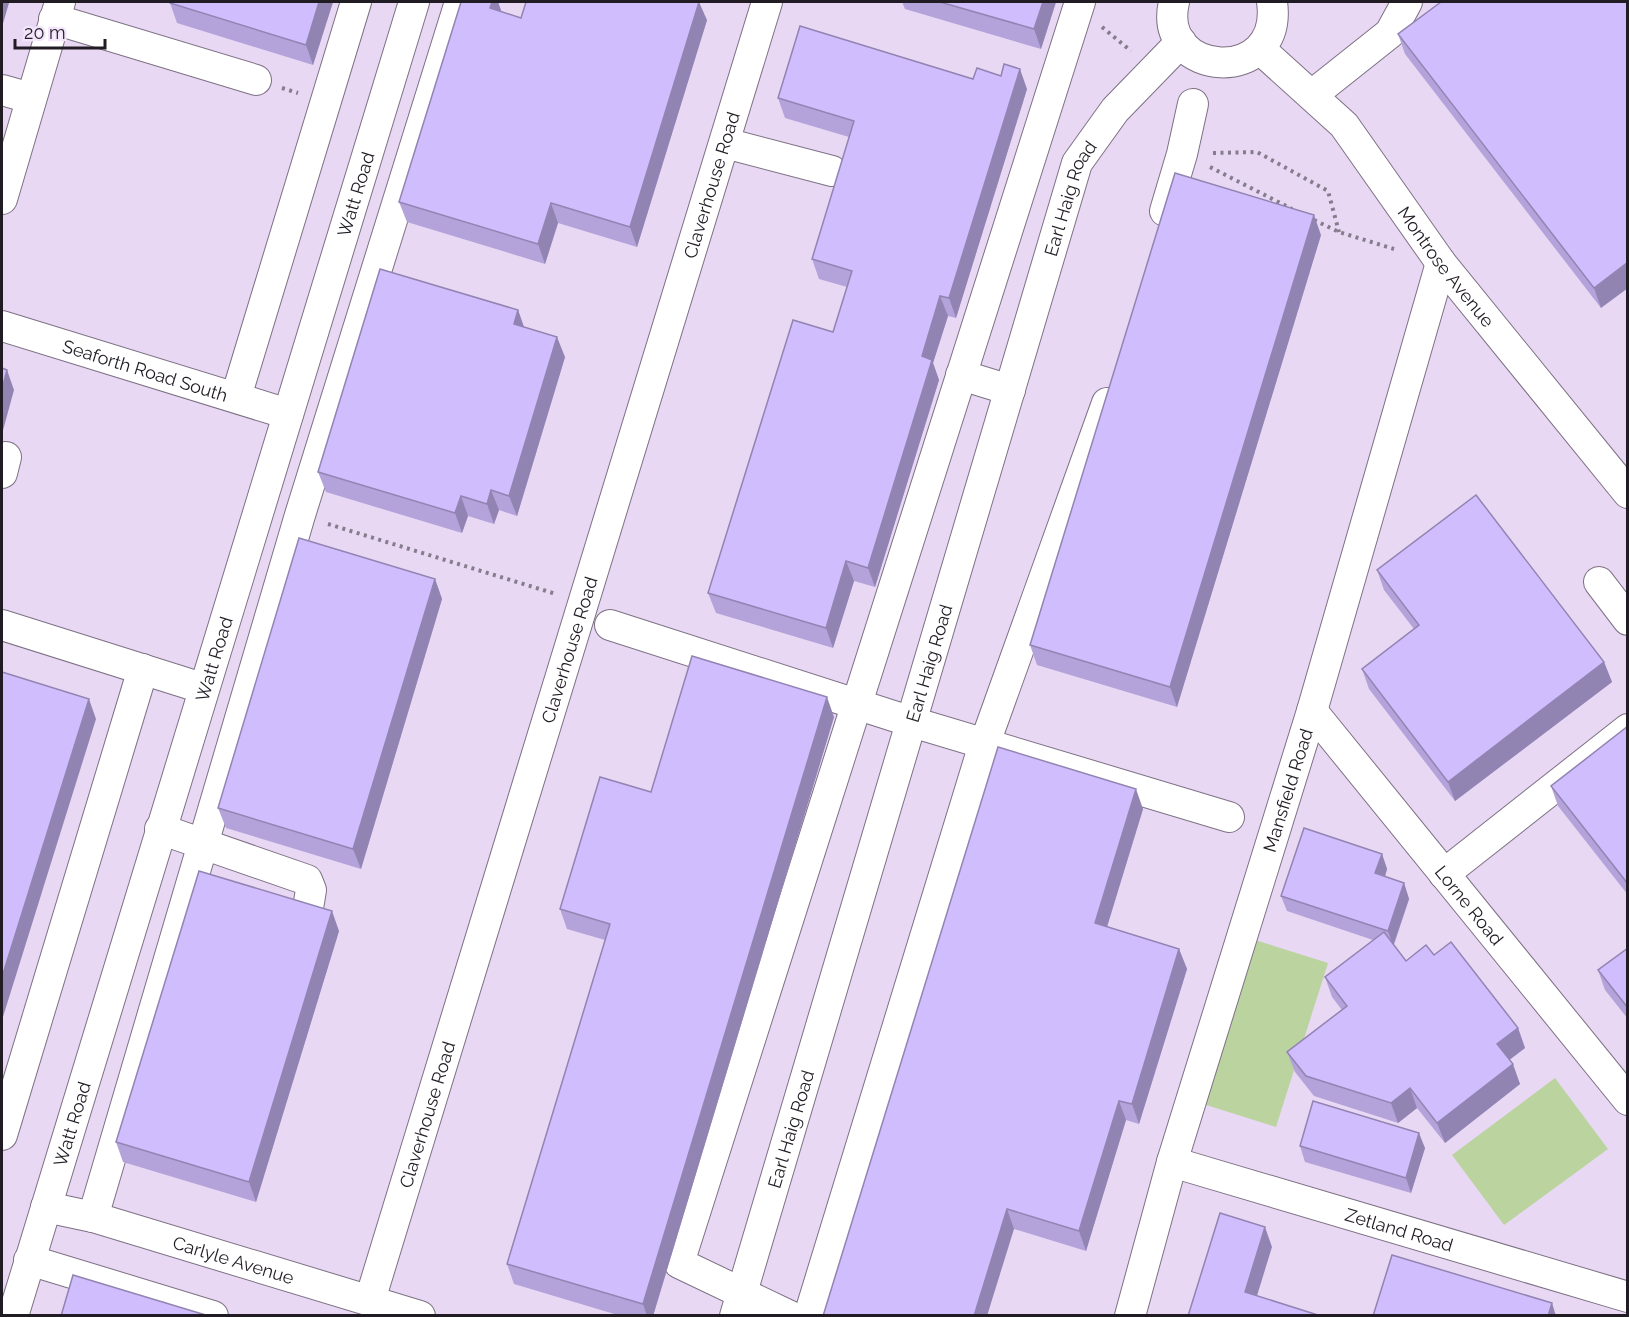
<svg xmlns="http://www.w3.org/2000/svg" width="1629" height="1317" font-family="Raleway,sans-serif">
<rect width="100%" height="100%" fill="#f3e6fc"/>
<path fill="#e9d8f4" d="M2,2H1627V1315L2,1316Z"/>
<g fill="#bbd39f">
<path d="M1252,939L1328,963L1276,1127L1200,1103Z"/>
<path d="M1555,1078L1608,1149L1504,1225L1452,1155Z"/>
</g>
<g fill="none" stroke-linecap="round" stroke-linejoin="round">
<defs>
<g id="minor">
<path d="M1174,2C1156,78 1284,87 1272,2"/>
<path d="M54,19L256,80"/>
<path id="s1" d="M1260,49L1344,125L1441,263L1628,493"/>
<path d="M2,90L30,98"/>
<path d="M1312,95L1390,33L1407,2"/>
<path d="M725,143L832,171"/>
<path d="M2,199L60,2"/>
<path d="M1165,211L1182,154L1193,104"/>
<path id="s2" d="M2,326L288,414"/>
<path d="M961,375L1010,390"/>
<path d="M236,397L356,2"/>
<path d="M2,473L6,457"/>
<path d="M1599,582L1628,620"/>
<path d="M2,625L202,688"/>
<path d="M610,625L912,722L1229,817"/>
<path id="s3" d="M1312,711L1628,1100"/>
<path d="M160,829L307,880L311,890L307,914"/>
<path d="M1444,874L1628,729"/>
<path d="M2,1135L143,669"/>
<path id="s4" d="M1172,1162L1628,1297"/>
<path id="s5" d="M46,1207L93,1217L420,1316"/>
<path d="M93,1217L300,515L460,2"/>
<path d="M29,1260L213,1316"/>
<path id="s6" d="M370,1300L767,2"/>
<path id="s7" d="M13,1316L414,2"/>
<path id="s8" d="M735,1316L1077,163L1115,110L1181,42"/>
<path d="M790,1316L679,1263L1080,2"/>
<path d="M809,1316L981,754L1107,403"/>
<path id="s9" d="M1130,1316L1172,1162L1312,711L1441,263"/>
</g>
</defs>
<use href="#minor" stroke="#7d7184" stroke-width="32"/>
<g stroke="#867d8c" stroke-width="4" stroke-dasharray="3 4.5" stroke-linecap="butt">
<path d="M1102,27L1131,51"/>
<path d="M282,88L298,93"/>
<path d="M1213,153L1257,152L1328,191L1339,232"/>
<path d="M1210,167L1292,209"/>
<path d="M1314,220L1339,232L1394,249"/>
<path d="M328,524L556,594"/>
</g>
<use href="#minor" stroke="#fff" stroke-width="30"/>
</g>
<g fill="#b3a3da">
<path d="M333,2L313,65L177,23L170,3Z"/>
<path d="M461,2H498L501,11L521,18L707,20L637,247L558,223L545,264L407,222L399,202Z"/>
<path d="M902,2H1056L1041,49L905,9Z"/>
<path d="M1628,2L1601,308L1405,54L1398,34Z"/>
<path d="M973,79L1027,89L956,318L948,316L933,363L939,380L875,587L854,581L833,648L716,613L708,593L833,332L847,287L819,279L812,259L849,137L785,118L778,98Z"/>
<path d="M1321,235L1177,707L1037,665L1030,645Z"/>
<path d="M518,310L524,327L565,357L517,516L499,510L494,524L468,516L462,533L326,492L318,472Z"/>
<path d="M1377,570L1604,662L1612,682L1455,801L1369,689L1362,669L1414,629L1384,590Z"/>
<path d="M435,579L442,599L361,869L226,828L218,808Z"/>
<path d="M834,717L653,1316H621L514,1284L507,1264L605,940L567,929L560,909L651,792Z"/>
<path d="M1628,726V895L1558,806L1551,786Z"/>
<path d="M1143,809L1107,927L1179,949L1187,969L1139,1124L1126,1120L1086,1251L1014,1229L823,1316Z"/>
<path d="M1382,854L1387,869L1385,877L1404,883L1409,899L1394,945L1406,961L1434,955L1518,1028L1525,1048L1509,1060L1520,1084L1445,1143L1417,1108L1398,1123L1314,1096L1295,1072L1287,1052L1342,1010L1332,997L1325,977L1373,940L1287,911L1281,896Z"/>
<path d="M339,931L256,1202L123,1162L116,1142Z"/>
<path d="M1628,948V1019L1605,990L1598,970Z"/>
<path d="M1300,1146L1425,1148L1411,1193L1305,1162Z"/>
</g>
<g fill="#9284b2">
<path d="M2,2H8L9,3L2,27Z"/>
<path d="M319,2H333L313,65L306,45Z"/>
<path d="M492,2H498L502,13L490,8Z"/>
<path d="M699,2L707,20L637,247L630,227Z"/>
<path d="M1043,2H1056L1041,49L1034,29Z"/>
<path d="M1020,69L1027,89L956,318L949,298Z"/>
<path d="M551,203L558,223L545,264L538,244Z"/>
<path d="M1314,215L1321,235L1177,707L1170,687Z"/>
<path d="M1628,262V288L1601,308L1594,288Z"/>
<path d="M940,296L948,316L933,363L939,380L875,587L868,568L922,356Z"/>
<path d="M518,310L525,330L514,324Z"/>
<path d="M557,337L565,357L517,516L509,496Z"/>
<path d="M7,370L14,390L2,434V389Z"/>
<path d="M491,490L499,510L494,524L487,504Z"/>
<path d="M461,496L468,516L462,533L455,513Z"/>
<path d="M846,561L854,581L833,648L826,628Z"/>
<path d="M435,579L442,599L361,869L353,849Z"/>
<path d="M1604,662L1612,682L1455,801L1448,782Z"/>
<path d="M827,697L834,717L653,1316H647L643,1304Z"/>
<path d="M89,699L96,719L2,1020V977Z"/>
<path d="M1136,789L1143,809L1102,943L1095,923Z"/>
<path d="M1382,854L1387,869L1381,889L1375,873Z"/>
<path d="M1404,883L1409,899L1393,946L1388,931Z"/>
<path d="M332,911L339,931L256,1202L249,1182Z"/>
<path d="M1179,949L1187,969L1139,1124L1132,1104Z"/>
<path d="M1518,1028L1525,1048L1504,1064L1497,1044Z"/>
<path d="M1513,1064L1520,1084L1445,1143L1437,1123Z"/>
<path d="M1410,1088L1417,1108L1398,1123L1391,1103Z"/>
<path d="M1119,1101L1126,1120L1086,1251L1079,1231Z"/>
<path d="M1419,1133L1425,1148L1411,1193L1406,1178Z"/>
<path d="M1007,1209L1014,1229L987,1316H974Z"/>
<path d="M1265,1227L1272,1247L1252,1312L1245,1292Z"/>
<path d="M1552,1303L1556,1316H1548Z"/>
</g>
<g fill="#d0bdfe" stroke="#9284b2" stroke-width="1.5">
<path d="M170,2H319L306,45L170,3Z"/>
<path d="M461,2H492L490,8L521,18L526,2H699L630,227L551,203L538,244L399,202Z"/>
<path d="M940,2H1043L1034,29Z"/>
<path d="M1441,2H1628V262L1594,288L1398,34Z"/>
<path d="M800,26L973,79L977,68L1001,76L1004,64L1020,69L949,298L940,296L922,356L932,360L868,568L846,561L826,628L708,593L793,320L833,332L852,271L812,259L854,121L778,98Z"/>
<path d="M1175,173L1314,215L1170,687L1030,645Z"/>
<path d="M380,269L518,310L514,324L557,337L509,496L491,490L487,504L461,496L455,513L318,472Z"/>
<path d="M2,368L7,370L2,389Z"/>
<path d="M1476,495L1604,662L1448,782L1362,669L1419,625L1377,570Z"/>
<path d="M299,538L435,579L353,849L218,808Z"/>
<path d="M692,656L827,697L643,1304L507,1264L610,924L560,909L600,777L651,792Z"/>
<path d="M2,672L89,699L2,977Z"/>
<path d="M1628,726V884L1551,786Z"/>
<path d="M998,747L1136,789L1095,923L1179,949L1132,1104L1119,1101L1079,1231L1007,1209L974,1316H823Z"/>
<path d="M1304,828L1382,854L1375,873L1404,883L1388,931L1281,896Z"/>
<path d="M199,871L332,911L249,1182L116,1142Z"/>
<path d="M1384,932L1406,961L1426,945L1434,955L1451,942L1518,1028L1497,1044L1513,1064L1437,1123L1410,1088L1391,1103L1306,1076L1287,1052L1347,1006L1325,977Z"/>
<path d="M1628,948V1008L1598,970Z"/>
<path d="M1313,1101L1419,1133L1406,1178L1300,1146Z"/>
<path d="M1220,1213L1265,1227L1245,1292L1321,1316H1188Z"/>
<path d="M1392,1255L1552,1303L1548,1316H1373Z"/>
<path d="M73,1275L209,1316H61Z"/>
</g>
<g text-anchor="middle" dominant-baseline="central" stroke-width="6" stroke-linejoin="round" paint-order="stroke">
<g font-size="18" fill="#211c24" stroke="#f3e6fc">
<text stroke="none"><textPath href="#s6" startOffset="1166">Claverhouse Road</textPath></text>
<text stroke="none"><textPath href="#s7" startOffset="1173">Watt Road</textPath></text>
<text stroke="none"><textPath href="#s8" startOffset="1167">Earl Haig Road</textPath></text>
<text stroke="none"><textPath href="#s1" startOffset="288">Montrose Avenue</textPath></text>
<text stroke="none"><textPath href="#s2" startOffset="150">Seaforth Road South</textPath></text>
<text stroke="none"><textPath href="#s6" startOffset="680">Claverhouse Road</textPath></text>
<text stroke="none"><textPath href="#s7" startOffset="687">Watt Road</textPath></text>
<text stroke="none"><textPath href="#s8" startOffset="681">Earl Haig Road</textPath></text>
<text stroke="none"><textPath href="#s9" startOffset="549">Mansfield Road</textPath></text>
<text stroke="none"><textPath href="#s3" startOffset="250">Lorne Road</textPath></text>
<text stroke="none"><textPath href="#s6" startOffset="194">Claverhouse Road</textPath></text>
<text stroke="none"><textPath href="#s7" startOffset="201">Watt Road</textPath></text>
<text stroke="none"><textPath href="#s8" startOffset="195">Earl Haig Road</textPath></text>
<text stroke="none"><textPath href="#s4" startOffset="237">Zetland Road</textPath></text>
<text stroke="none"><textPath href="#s5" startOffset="195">Carlyle Avenue</textPath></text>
</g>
</g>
<rect width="1629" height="1317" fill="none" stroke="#211c24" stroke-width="6"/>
<path d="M15 39v9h90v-9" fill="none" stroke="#211c24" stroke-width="3"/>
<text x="24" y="39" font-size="18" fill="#211c24" stroke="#f3e6fc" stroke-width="4.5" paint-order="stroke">20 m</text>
</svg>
